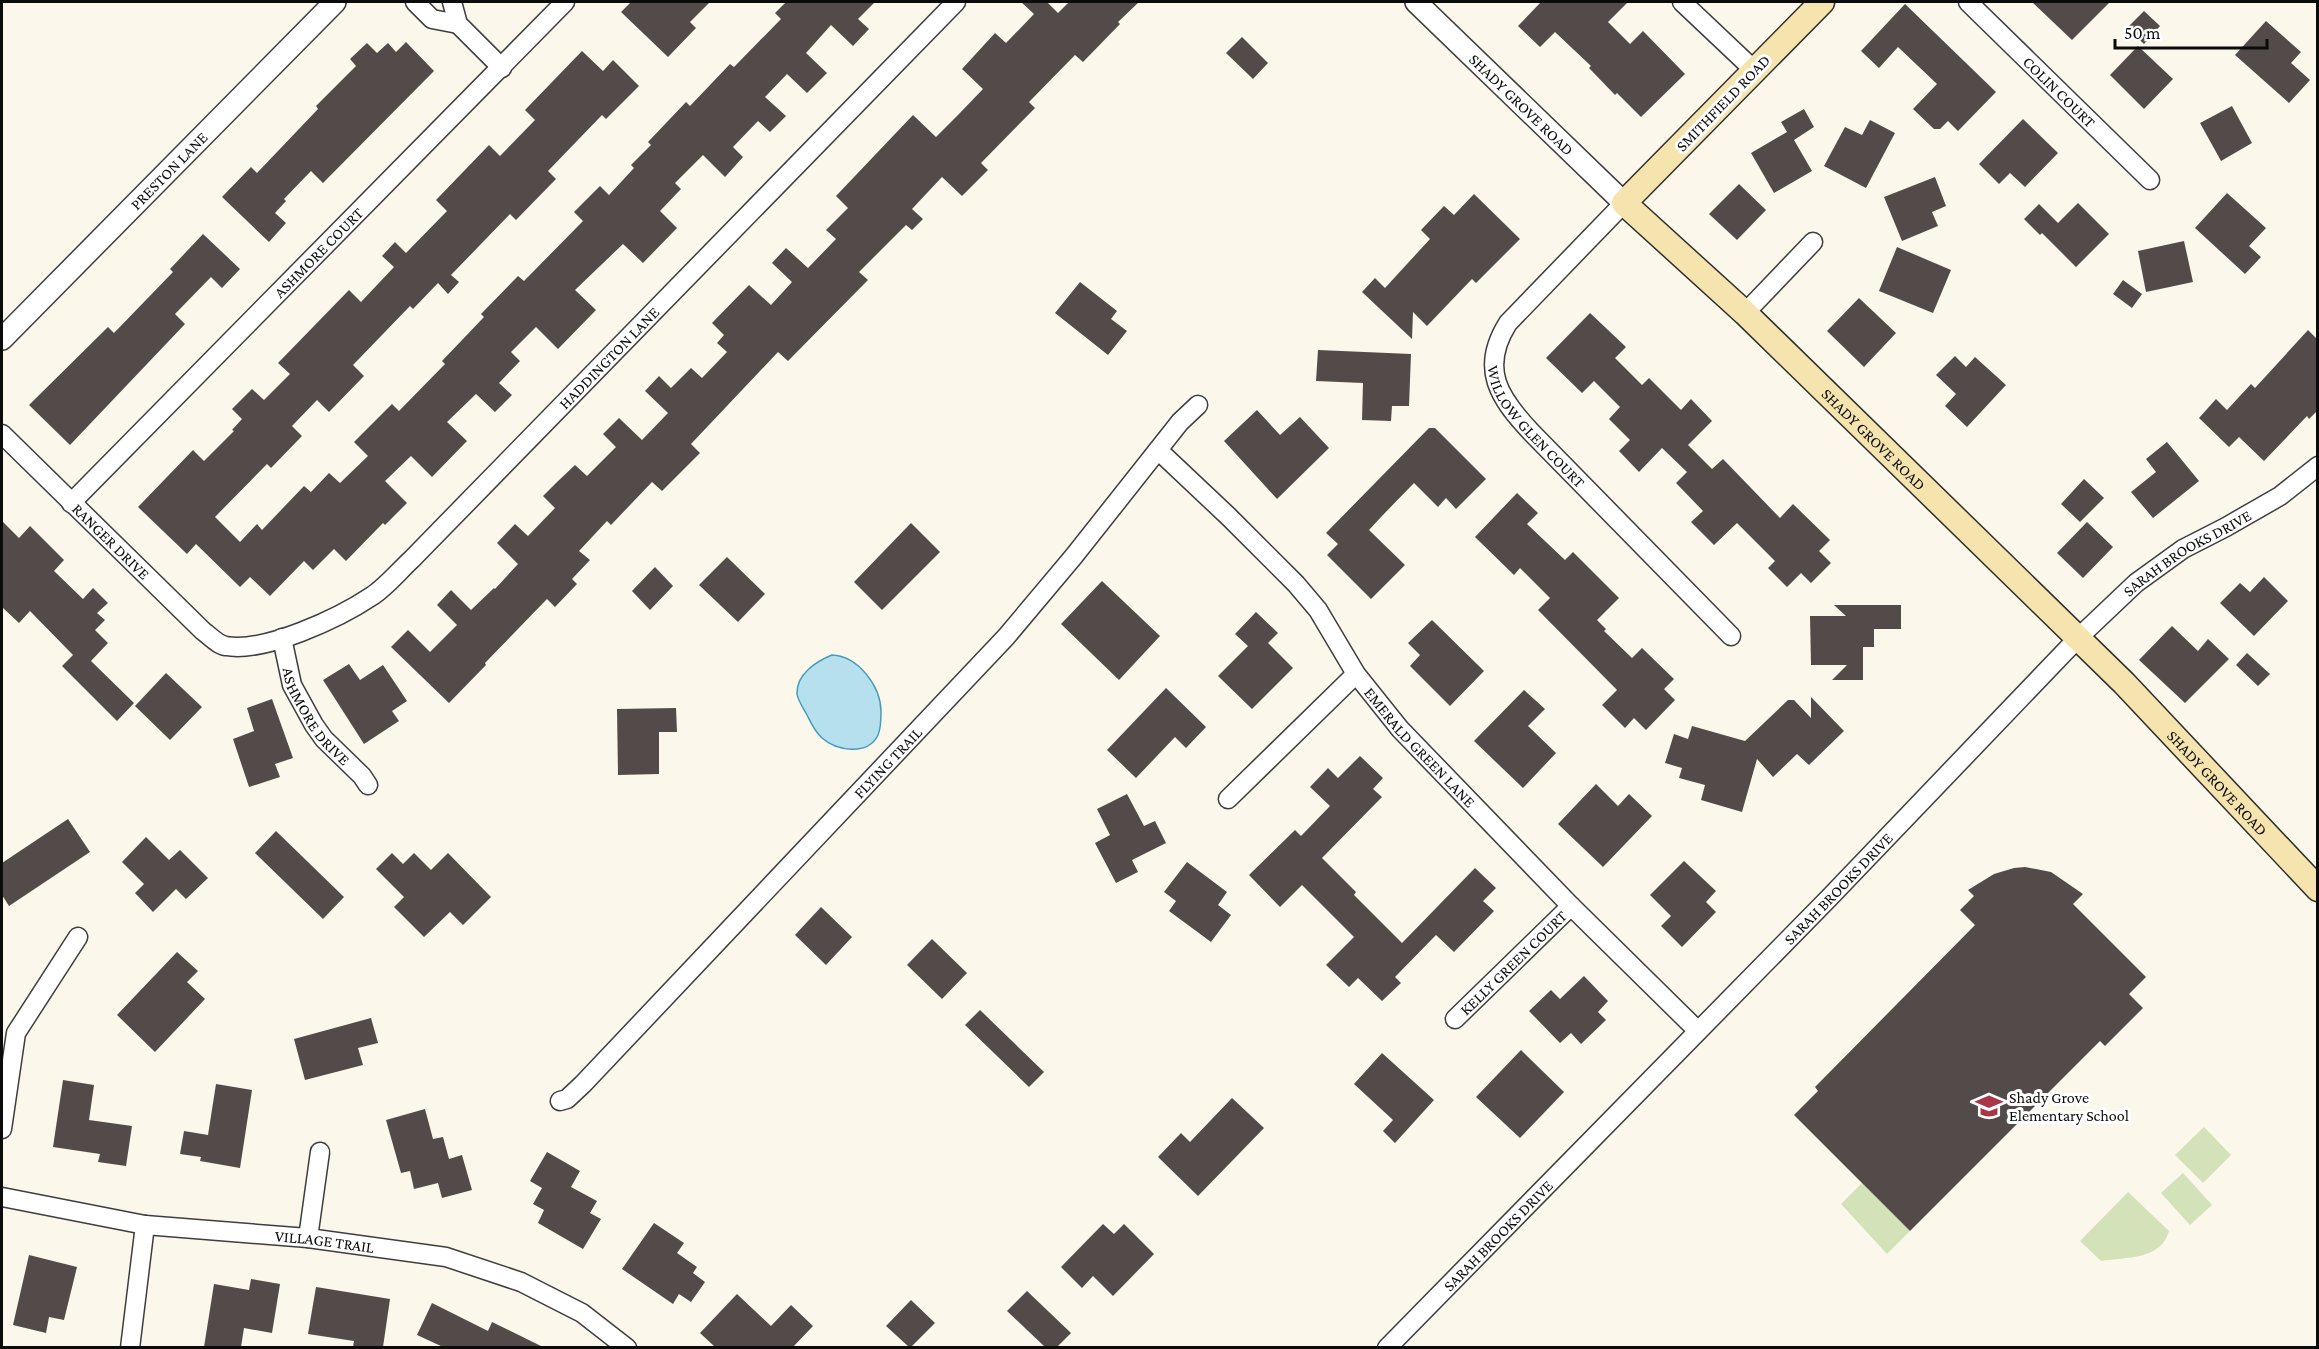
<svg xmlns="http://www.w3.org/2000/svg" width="2319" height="1349" font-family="'Crimson Pro',serif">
<rect width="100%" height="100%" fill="#fcf7eb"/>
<g fill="#d4e2b9">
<path d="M2204,1127L2231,1155L2203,1183L2175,1155Z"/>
<path d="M2183,1173L2212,1205L2190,1225L2161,1193Z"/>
<path d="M1862,1183L1910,1231L1887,1254L1841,1204Z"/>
<path d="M2128,1192L2169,1231C2161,1260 2127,1257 2101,1261L2080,1241Z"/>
</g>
<path fill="#b6e0ee" stroke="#469cbb" stroke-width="1.5" d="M832,655C858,656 881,686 881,712C881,719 881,728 878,735C868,756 836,751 822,738C815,732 811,723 807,715C804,709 798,701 797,694C796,674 817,661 832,655Z"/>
<g fill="#524b49">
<path d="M631,2H710L690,22L696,28L668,57L621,12Z"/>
<path d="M786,2H875L858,19L869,29L853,46L831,25L806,53L827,73L807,93L787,74L765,97L786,116L770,132L758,121L733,147L743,157L725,177L703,155L675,183L681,189L660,211L677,228L643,263L623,244L575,290L596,310L558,349L536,327L511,352L520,361L499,383L512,395L495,412L476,394L447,422L467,441L432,477L411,456L385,481L407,503L385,525L383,523L346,561L334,549L313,570L304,561L270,596L250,577L240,587L196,544L187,554L138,507L193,450L204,461L234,431L232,430L242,419L232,409L252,389L264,400L290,374L278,363L349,290L361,302L394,267L382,256L395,242L406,253L447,211L436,200L489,145L500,156L535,120L525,110L582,51L603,71L613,60L639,86L606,119L602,115L548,171L556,179L516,220L510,214L451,275L459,282L448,294L438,283L413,309L410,306L353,365L364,376L329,412L317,400L292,426L302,436L271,468L267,464L215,517L240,542L257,524L262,530L304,486L311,492L329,473L340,483L368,456L354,442L392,404L399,411L445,364L442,361L484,317L481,314L518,276L524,281L583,221L574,212L600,186L609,195L634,168L631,165L651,145L648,142L686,102L690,106L730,64L734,67L781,19L775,13Z"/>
<path d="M1021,2H1047L1058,13L1069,2H1139L1118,22L1120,24L1083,62L1075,55L1029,102L1035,108L981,163L988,170L962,196L942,177L912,209L923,219L912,230L906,225L859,272L868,280L788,361L778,352L691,444L700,453L662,491L652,482L611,525L607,521L579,551L590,560L572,579L577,584L555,607L547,599L485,663L486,665L449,703L391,647L408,630L430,652L457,625L437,605L451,590L471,610L494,588L495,589L518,564L497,543L515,524L528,536L555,508L543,496L556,483L575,465L587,476L616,447L603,434L619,418L642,440L668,413L645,391L659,376L671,388L691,368L702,378L727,352L717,343L724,335L712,323L749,285L771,305L792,282L772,263L786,248L808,268L836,239L826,230L848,208L836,196L913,115L936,137L957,116L983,89L962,69L995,33L1006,43L1034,14Z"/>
<path d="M1541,2H1628L1608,22L1630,44L1643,31L1685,74L1641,117L1617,93L1615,95L1589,68L1591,66L1555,32L1540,47L1518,26Z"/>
<path d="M2032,2H2110L2072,40Z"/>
<path d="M1905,4L1996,92L1958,131L1948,121L1940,129H1934L1913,109L1937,84L1898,47L1879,68L1861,51Z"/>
<path d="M2144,11L2160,26L2144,44L2127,28Z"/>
<path d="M2266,21L2301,52L2291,63L2310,80L2289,103L2235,55Z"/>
<path d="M1242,37L1268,63L1253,79L1226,53Z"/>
<path d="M406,42L434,71L323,183L311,171L284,199L286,201L275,213L286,223L269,242L222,197L251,167L257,173L318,109L316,106L356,66L350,59L367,43L377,53L388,43L396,52Z"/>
<path d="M2138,46L2173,79L2144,109L2110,75Z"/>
<path d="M2232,106L2252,143L2221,161L2200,123Z"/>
<path d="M1804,109L1814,127L1794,140L1812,171L1774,193L1751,153L1787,132L1781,122Z"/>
<path d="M2023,119L2058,153L2025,187L2010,173L1999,184L1979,164Z"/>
<path d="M1870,120L1895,133L1866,188L1824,166L1845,127L1862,135Z"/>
<path d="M1935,177L1946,206L1932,212L1938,226L1902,241L1884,197Z"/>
<path d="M1739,184L1766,210L1737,240L1709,214Z"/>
<path d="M2227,193L2266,228L2249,246L2261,257L2245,274L2195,228Z"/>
<path d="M1474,194L1520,239L1476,283L1472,279L1427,326L1413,312L1412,339L1362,292L1375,278L1385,288L1430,239L1421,230L1444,206L1454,215Z"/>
<path d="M2078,203L2109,234L2076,267L2042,233L2040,235L2024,219L2039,204L2058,223Z"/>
<path d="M203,234L240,269L222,288L211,277L175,314L185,324L70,445L29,405L108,327L114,333L173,272L170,269Z"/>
<path d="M2184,241L2193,282L2146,292L2138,251Z"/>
<path d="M1897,247L1951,270L1933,313L1879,291Z"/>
<path d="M2123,280L2142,294L2132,308L2113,294Z"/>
<path d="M1080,282L1117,311L1111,319L1127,331L1108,355L1055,313Z"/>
<path d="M1859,298L1896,333L1864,367L1827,331Z"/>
<path d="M1590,313L1626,347L1615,358L1642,385L1649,378L1681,410L1691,399L1712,421L1688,445L1712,469L1723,459L1780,518L1793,504L1830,540L1819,551L1831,563L1811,583L1801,573L1787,587L1768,568L1775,561L1737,523L1714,545L1691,522L1703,511L1676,483L1687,472L1662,448L1639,472L1619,451L1630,440L1609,419L1620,407L1594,381L1582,393L1546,358Z"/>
<path d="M2308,330L2318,340V410L2309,419L2307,416L2264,461L2239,437L2229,447L2199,418L2216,399L2227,410L2251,384L2255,388Z"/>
<path d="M1318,350L1411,354L1409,406H1392L1391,421L1362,420L1363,383L1316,381Z"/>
<path d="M1955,356L1966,367L1975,357L2006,385L1967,427L1945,406L1956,394L1936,375Z"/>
<path d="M1257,410L1280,435L1300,417L1329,448L1277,499L1224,441Z"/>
<path d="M1429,428H1435L1486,479L1456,509L1446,498L1438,507L1414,483L1381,517L1369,530L1405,565L1371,599L1327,555L1338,544L1326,533Z"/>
<path d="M2167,442L2199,481L2153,518L2131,492L2156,472L2146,459Z"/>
<path d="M2084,479L2104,498L2080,522L2061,504Z"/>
<path d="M1517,493L1538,513L1527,524L1565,560L1573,552L1619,598L1597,620L1606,629L1604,631L1632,658L1642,648L1674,679L1664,689L1675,700L1646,730L1634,718L1625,728L1602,705L1617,690L1538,610L1550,598L1520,568L1514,575L1475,537Z"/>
<path d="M2,521L19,538L30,526L64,560L54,571L83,599L93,588L108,603L97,613L105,620L95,630L108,643L91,661L134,703L117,721L62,666L73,655L30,611L19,623L2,607Z"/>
<path d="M2087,522L2113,547L2083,578L2057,553Z"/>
<path d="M911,523L940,552L882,610L854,582Z"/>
<path d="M727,557L765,594L738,622L699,585Z"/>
<path d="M655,567L673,586L650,610L632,591Z"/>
<path d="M2264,577L2288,601L2254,636L2220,603L2240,583L2250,592Z"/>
<path d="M1102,581L1160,636L1119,680L1061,624Z"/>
<path d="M1834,605H1901V629H1874V647H1863V680H1832L1847,665H1811L1810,616H1846Z"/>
<path d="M1256,612L1278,633L1268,643L1293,668L1252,709L1218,676L1248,646L1235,634Z"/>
<path d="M1432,620L1484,671L1450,706L1410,666L1420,655L1408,643Z"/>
<path d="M2172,626L2198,651L2208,639L2229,659L2185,703L2139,660Z"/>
<path d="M2247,653L2270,674L2258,686L2236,665Z"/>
<path d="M349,664L360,680L383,665L407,701L392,711L399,721L364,744L323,680Z"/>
<path d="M166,673L202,707L170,740L135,706Z"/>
<path d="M1166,688L1206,727L1186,748L1175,737L1136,778L1107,750Z"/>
<path d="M1524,690L1545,709L1528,726L1556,753L1523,788L1474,741Z"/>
<path d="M1811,697L1844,731L1809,765L1797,754L1773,777L1757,759L1742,812L1701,800L1705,785L1679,778L1682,768L1665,763L1674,734L1688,739L1692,726L1745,741L1788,700H1794L1811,718Z"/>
<path d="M272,699L293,758L275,764L280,777L249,787L233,739L254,731L247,708Z"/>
<path d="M676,708L677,732H659V774L618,775L617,709Z"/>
<path d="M1360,756L1383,778L1373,789L1382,797L1322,858L1356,892L1354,895L1402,943L1475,868L1496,888L1483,901L1494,911L1454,952L1436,935L1395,977L1401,983L1382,1001L1358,978L1349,987L1326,965L1354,937L1302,885L1280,907L1249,875L1295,830L1301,836L1330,806L1310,787L1328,768L1338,778Z"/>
<path d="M1596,784L1618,806L1629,794L1652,816L1603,867L1558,824Z"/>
<path d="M1127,794L1144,826L1155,821L1166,843L1132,860L1138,872L1116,883L1095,843L1110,835L1097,809Z"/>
<path d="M68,819L90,852L9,906L2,895V863Z"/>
<path d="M276,831L344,897L323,919L255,853Z"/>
<path d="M146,837L169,860L180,850L208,878L186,899L176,889L153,912L135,893L144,884L122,862Z"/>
<path d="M392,853L403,864L414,853L431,870L448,853L491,897L463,925L450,912L424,937L394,907L404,897L376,869Z"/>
<path d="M1684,861L1716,891L1706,902L1716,912L1682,947L1661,926L1671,916L1650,895Z"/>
<path d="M1187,862L1227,892L1218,905L1231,915L1211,942L1169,911L1176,901L1164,892Z"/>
<path d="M2025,867L2051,872L2083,894L2073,904L2146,977L2129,994L2143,1008L2105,1046L2100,1041L1910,1231L1794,1115L1818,1091L1815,1087L1975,925L1960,910L1974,896L1968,890L1994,874L2014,868Z"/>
<path d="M821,907L852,937L826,965L795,935Z"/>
<path d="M932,939L967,973L942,999L907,965Z"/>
<path d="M177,952L198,971L187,982L205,999L155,1052L117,1015Z"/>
<path d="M1584,976L1608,1001L1598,1012L1606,1020L1581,1044L1571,1033L1560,1043L1529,1011L1551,990L1560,999Z"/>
<path d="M980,1010L1044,1072L1029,1087L965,1025Z"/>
<path d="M371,1018L378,1043L358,1048L363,1065L305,1080L294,1039Z"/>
<path d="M1521,1050L1564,1092L1520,1138L1476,1097Z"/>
<path d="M1382,1053L1434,1100L1395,1143L1383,1131L1393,1120L1354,1084Z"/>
<path d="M63,1080L94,1085L89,1120L132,1126L126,1166L98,1162L100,1154L53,1147Z"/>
<path d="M216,1084L252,1090L240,1168L200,1161L201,1157L180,1154L184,1131L208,1135Z"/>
<path d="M1232,1098L1264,1128L1198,1196L1158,1157L1181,1133L1190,1142Z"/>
<path d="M425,1109L433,1139L443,1137L449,1159L462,1155L472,1190L442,1198L438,1183L414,1189L410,1171L401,1173L386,1120Z"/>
<path d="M547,1152L580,1171L571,1187L597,1201L590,1213L601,1219L583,1249L538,1223L544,1210L533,1204L542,1188L530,1181Z"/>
<path d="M654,1223L684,1243L677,1253L697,1267L693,1273L705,1282L691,1302L679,1294L673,1304L622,1269Z"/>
<path d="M1103,1224L1114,1234L1124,1224L1154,1254L1113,1296L1093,1276L1082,1288L1061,1267Z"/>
<path d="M29,1255L77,1267L64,1320L49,1317L46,1333L13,1325Z"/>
<path d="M251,1279L280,1284L272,1333L244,1328L241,1347H204L214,1284L249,1290Z"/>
<path d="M316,1287L390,1299L383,1347H353L354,1341L308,1334Z"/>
<path d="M1027,1291L1071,1333L1057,1347H1045L1007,1311Z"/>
<path d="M737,1294L771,1326L791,1305L813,1326L793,1347H715L700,1333Z"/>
<path d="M911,1300L935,1323L911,1347H909L886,1326Z"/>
<path d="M432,1303L488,1331L492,1322L543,1347H443L417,1335Z"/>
</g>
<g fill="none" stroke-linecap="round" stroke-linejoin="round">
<defs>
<g id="minor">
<path d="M415,2L432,19L458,24"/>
<path d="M452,2L458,24L502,68"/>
<path d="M1682,2L1755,71"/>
<path id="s1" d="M1968,2L2150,180"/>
<path id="s2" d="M1624,203L1508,323C1479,369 1499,398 1532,433L1731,636"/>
<path d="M1745,313L1813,242"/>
<path id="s3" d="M2,434L203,631C210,636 218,645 226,646C265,653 339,618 372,596C386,587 399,571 412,559L956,2"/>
<path id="s4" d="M1158,450L1229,517L1296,584L1318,610L1356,674L1400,729L1571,906L1698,1031"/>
<path id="s5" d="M71,503L565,2"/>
<path id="s6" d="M282,638L292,685L314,725L324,739L362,776L368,785"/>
<path d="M1228,799L1356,674"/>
<path id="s7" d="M1455,1019L1571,906"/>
<path id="s8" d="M560,1101L567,1099L583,1084L1006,637L1074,556L1180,422L1198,405"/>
<path d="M2,1129L16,1033L78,937"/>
<path id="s9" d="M2,1197L145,1225L308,1238L446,1257L521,1282L582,1313L627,1348"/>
<path d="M308,1238L320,1152"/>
<path d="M130,1348L145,1225"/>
<path id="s10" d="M1387,1348L1829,898L2078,638L2136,583L2183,549L2226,527L2280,496L2318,466"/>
</g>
<g id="tertiary">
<path id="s11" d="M1416,2L1624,203"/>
<path id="s12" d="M2,339L335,2"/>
</g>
<g id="secondary">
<path id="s13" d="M1822,2L1624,203L1745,313L2124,683L2318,889"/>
</g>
</defs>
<use href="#minor" stroke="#3e3e3e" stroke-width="21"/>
<use href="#tertiary" stroke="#3e3e3e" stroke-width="24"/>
<use href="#secondary" stroke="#2d2d2d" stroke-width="27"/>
<use href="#minor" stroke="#fff" stroke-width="18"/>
<use href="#tertiary" stroke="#fff" stroke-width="21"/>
<use href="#secondary" stroke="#f5e4ae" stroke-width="24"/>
</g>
<defs>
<symbol id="school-bare" viewBox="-9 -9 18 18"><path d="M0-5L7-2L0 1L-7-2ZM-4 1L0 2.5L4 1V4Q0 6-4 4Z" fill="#a93549" stroke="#fff" stroke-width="2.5" paint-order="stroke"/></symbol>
</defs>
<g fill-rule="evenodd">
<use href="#school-bare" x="1970" y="1087" width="38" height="38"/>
</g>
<g text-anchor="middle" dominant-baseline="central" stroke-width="6" stroke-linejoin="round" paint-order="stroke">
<g font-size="16" fill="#0b0b0b" stroke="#fff">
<text stroke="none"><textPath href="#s1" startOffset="128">COLIN COURT</textPath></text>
<text transform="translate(1723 103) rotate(-46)">SMITHFIELD ROAD</text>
<text stroke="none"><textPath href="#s11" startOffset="147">SHADY GROVE ROAD</textPath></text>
<text stroke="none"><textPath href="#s12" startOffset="237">PRESTON LANE</textPath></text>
<text stroke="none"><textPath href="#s5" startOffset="352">ASHMORE COURT</textPath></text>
<text stroke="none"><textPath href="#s3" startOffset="802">HADDINGTON LANE</textPath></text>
<text stroke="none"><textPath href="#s2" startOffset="288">WILLOW GLEN COURT</textPath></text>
<text stroke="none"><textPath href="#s13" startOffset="626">SHADY GROVE ROAD</textPath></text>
<text stroke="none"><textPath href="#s3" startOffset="153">RANGER DRIVE</textPath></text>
<text stroke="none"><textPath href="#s10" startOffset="1130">SARAH BROOKS DRIVE</textPath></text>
<text stroke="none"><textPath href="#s6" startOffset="87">ASHMORE DRIVE</textPath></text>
<text stroke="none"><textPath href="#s4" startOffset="398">EMERALD GREEN LANE</textPath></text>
<text stroke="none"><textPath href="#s8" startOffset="472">FLYING TRAIL</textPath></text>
<text stroke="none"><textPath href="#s13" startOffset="1112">SHADY GROVE ROAD</textPath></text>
<text stroke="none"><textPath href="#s10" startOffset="644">SARAH BROOKS DRIVE</textPath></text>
<text stroke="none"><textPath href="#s7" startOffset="81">KELLY GREEN COURT</textPath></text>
<text stroke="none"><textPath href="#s10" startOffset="158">SARAH BROOKS DRIVE</textPath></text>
<text stroke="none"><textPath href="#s9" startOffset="326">VILLAGE TRAIL</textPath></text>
</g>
<g font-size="16" fill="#0b0b0b" stroke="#fff" text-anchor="start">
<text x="2009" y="1097">Shady Grove<tspan x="2009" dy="18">Elementary School</tspan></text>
</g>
</g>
<rect width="2319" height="1349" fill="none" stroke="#0b0b0b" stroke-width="6"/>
<path d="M2115 39v9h152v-9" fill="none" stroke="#0b0b0b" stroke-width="3"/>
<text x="2124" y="39" font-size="18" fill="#0b0b0b" stroke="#ffffff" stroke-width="4.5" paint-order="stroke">50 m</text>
</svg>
